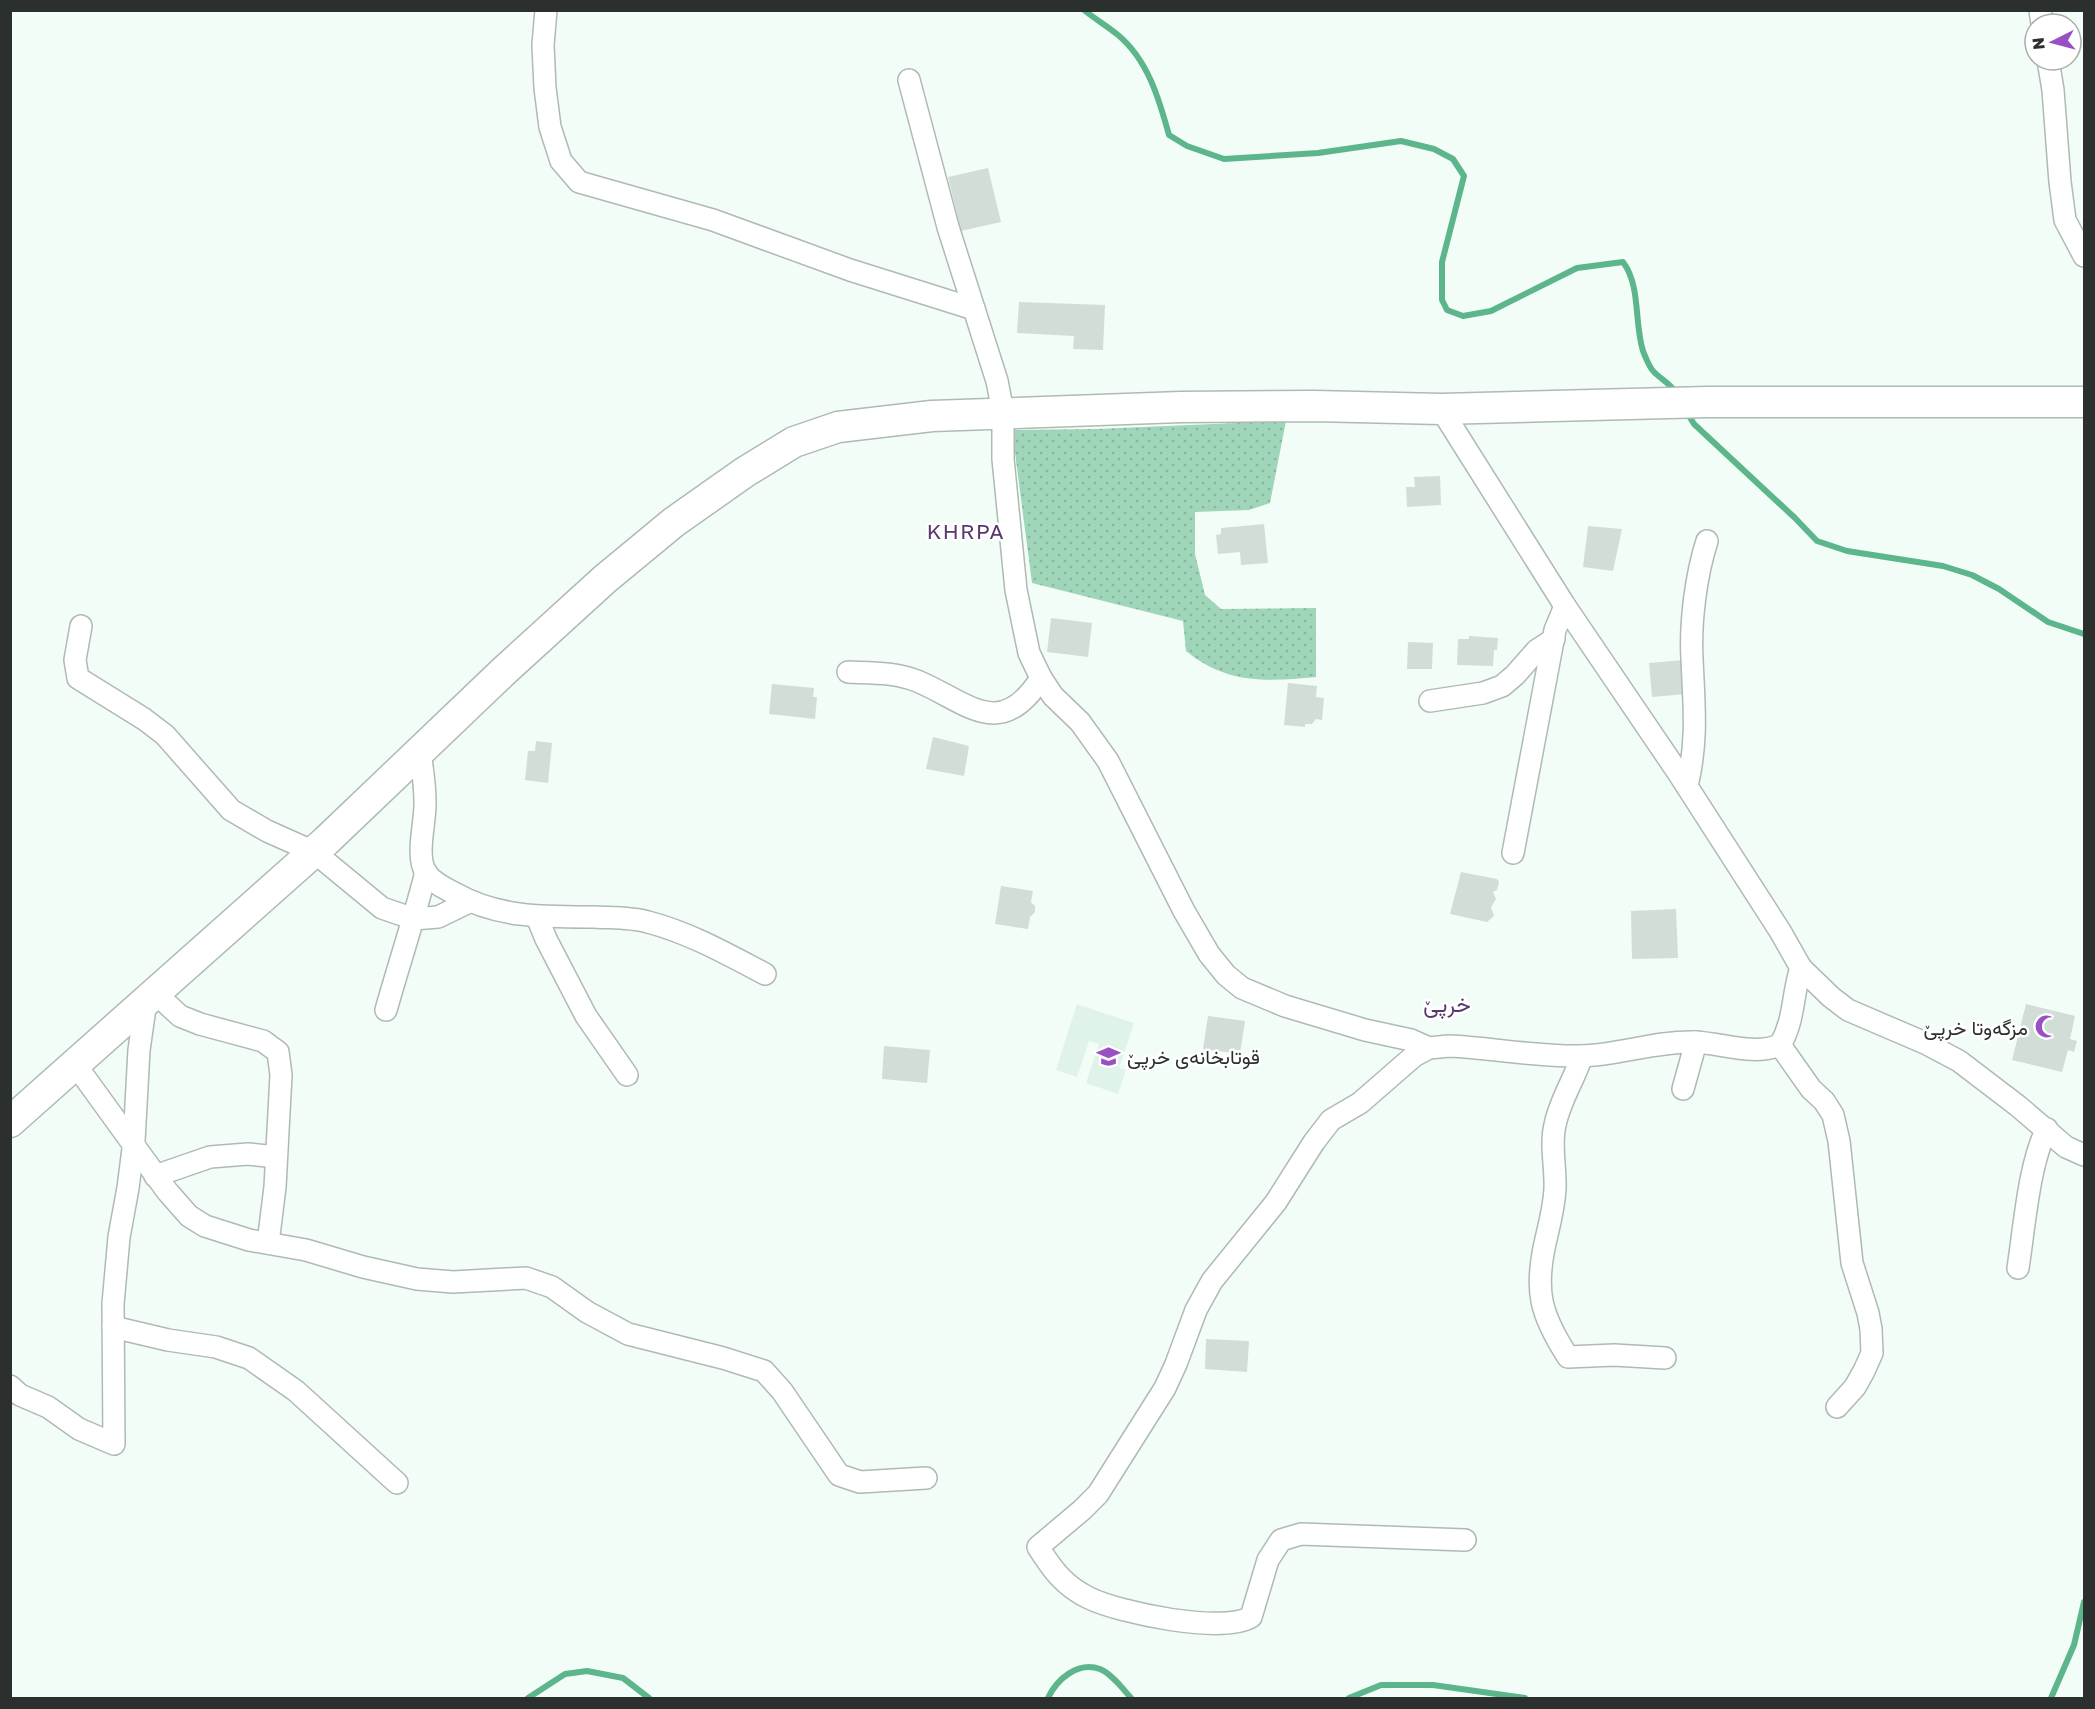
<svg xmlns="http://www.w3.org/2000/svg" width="2095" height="1709" font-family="'Golos Text',Vazirmatn,sans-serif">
<defs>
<pattern id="park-dots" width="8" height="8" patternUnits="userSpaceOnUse" patternTransform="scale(1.5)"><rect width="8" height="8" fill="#9fd5b8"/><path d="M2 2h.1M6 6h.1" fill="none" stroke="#89b79e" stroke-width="1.8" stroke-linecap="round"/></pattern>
</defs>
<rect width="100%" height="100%" fill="#f2fdf7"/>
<path fill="#e0f3e8" d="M1077,1004L1134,1023L1119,1068L1126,1070L1118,1094L1086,1083L1099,1044L1089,1041L1077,1077L1056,1070Z"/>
<path fill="url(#park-dots)" d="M1286,421L1270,503L1249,510L1195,512V554L1205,595L1221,609L1316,608V677C1267,682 1226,684 1186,651L1183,621L1032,583L1012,430L1096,429Z"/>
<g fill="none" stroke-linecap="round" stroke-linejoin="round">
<g stroke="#5db58b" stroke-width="6">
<path d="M1084,10C1095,19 1107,26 1118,35C1148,60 1159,99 1169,135L1187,146L1224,159L1318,153L1401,141L1434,149L1453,159L1464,176L1442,262V300L1447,310L1463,316L1491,311L1577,268L1623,262C1641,286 1634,323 1643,351C1646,358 1649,367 1654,372C1662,380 1671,384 1677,394"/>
<path d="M1686,411L1694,424L1795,518L1817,541L1847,551L1943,566L1972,575L1999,589L2048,622L2084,634"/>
<path d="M528,1698L565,1674L587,1671L623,1678L649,1698"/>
<path d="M1048,1698C1057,1679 1078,1661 1100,1669C1112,1674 1123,1689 1131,1698"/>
<path d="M1349,1698L1381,1685H1433L1525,1698"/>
<path d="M2051,1698L2074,1645L2084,1602"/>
</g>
</g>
<g fill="#d2ddd7">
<path d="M988,168L1001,222L961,231L948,177Z"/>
<path d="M1019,302L1105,305L1103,350L1073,349L1074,336L1017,333Z"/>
<path d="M1440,476L1441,505L1407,507L1406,487H1415L1414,477Z"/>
<path d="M1264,524L1268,563L1241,565L1240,552L1218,554L1216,535L1221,534V528Z"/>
<path d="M1588,526L1622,529L1613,571L1583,567Z"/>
<path d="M1051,618L1092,623L1088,657L1047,652Z"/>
<path d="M1469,636L1498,638L1497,650H1494L1493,666L1457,665L1458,639H1469Z"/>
<path d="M1408,642L1433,643L1432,669H1407Z"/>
<path d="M1684,660L1687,694L1652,697L1649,663Z"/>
<path d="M1288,683L1317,686L1316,697L1324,698L1322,720L1316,719L1312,724H1305V727L1284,725Z"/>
<path d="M772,684L814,688L813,697H817L815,719L769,714Z"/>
<path d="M933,737L969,746L964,776L926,769Z"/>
<path d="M536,741L552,743L548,783L525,780L528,751H535Z"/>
<path d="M1461,872L1497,879L1499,882L1497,890L1493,892L1496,899L1491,907L1494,916L1487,922L1450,914Z"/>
<path d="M1001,886L1033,891L1031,902L1035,906V912L1030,917L1028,929L995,924Z"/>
<path d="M1676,909L1678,958L1632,959L1631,911Z"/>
<path d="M2026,1004L2075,1016L2070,1039L2077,1041L2074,1052L2068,1050L2062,1072L2012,1060Z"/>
<path d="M1208,1016L1245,1021L1240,1054L1203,1049Z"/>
<path d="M884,1046L930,1050L927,1083L882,1079Z"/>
<path d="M1206,1339L1249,1341L1247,1372L1205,1369Z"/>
</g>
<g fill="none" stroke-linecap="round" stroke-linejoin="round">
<defs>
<g id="street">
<path d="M546,10L543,45L545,88L550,127L561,161L579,182L713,220L850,270L974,309"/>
<path d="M2040,10L2042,24"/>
<path d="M2048,60L2053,90L2060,182L2065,220L2084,256"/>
<path d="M909,80L948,227L997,381L1003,412V459L1016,590L1029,653L1041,678L1053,696L1080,722L1108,761L1184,911L1209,954L1226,975L1242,988L1285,1006L1365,1030L1411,1040L1429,1048"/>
<path d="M1441,409L1565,606L1679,774L1780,931L1801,968L1831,997L1848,1010L1925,1043L1959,1061L2018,1106L2066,1147L2084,1155"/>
<path d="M81,626L75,660L78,678L144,719L165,735L231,810L267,831L314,852L382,908L414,919L438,917L469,902"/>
<path d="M848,672C871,673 895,672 917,681C966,701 1000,743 1041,678"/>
<path d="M1430,701L1483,693L1502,686L1515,675L1537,650L1554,639"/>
<path d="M420,751C422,767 425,784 425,801C426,821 415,856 426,873C433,883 446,889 456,894C499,918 546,917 594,917C612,918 631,917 648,922C690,933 727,954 765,974"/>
<path d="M1687,786C1698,740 1694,705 1692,659C1690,622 1696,575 1707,541"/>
<path d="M1513,853L1555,630L1565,606"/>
<path d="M537,917L546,939L586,1016L627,1075"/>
<path d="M155,993L180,1016L200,1024L263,1041L278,1052L281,1075L275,1187L268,1243"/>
<path d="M386,1010C399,964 414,919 426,872"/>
<path d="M1780,1045L1811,1089L1824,1101L1833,1115L1839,1141L1852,1263L1868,1313L1871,1329L1872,1353L1864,1371L1855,1387L1837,1407"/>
<path d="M1582,1056C1574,1080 1560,1100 1555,1125C1550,1145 1556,1168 1555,1189C1554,1207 1550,1222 1546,1239C1534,1290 1540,1314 1568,1357L1614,1355L1665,1358"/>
<path d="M75,1064L167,1191L189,1216L205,1226L249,1240L306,1250L363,1267L417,1279L453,1282L526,1278L552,1287L587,1312L628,1334L723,1358L764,1371L782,1391L839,1475L860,1482L926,1478"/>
<path d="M1683,1089L1696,1042"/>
<path d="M155,1176L210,1157L248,1154L276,1157"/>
<path d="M2018,1268C2024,1230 2029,1162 2047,1129"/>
<path d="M113,1327L168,1340L216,1347L249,1358L296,1391L397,1483"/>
<path d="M10,1386L20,1395L48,1407L79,1429L114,1444L113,1304L119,1237L128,1188L134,1141L139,1050L146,1001"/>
<path d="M1465,1540L1301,1534L1281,1540L1268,1560L1251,1617C1222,1634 1120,1613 1089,1598C1064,1586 1052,1569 1038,1547L1082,1510L1098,1494L1165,1388L1176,1364L1196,1310L1212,1281L1276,1202L1314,1142L1331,1120L1360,1103L1414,1056L1429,1048L1449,1046C1493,1048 1537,1057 1581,1056C1619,1055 1656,1041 1694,1042C1722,1043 1753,1056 1780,1045C1795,1020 1792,994 1801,968"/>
</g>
<path id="secondary" d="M10,1122L326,841L504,671L605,579L674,522L745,472L794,442L838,427L932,416L1181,407L1314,406L1441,409L1707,402H2084"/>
</defs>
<use href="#street" stroke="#afbab4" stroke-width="24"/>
<use href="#secondary" stroke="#afbab4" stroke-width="33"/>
<use href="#street" stroke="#fff" stroke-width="21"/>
<use href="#secondary" stroke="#fff" stroke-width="30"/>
</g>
<defs>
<symbol id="mosque-bare" viewBox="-9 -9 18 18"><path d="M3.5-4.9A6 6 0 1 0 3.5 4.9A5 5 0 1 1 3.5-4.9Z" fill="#9950c3" stroke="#fff" stroke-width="2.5" paint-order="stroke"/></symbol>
<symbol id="school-bare" viewBox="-9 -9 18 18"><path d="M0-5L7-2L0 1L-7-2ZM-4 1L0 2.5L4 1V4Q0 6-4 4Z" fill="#9950c3" stroke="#fff" stroke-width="2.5" paint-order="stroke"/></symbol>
</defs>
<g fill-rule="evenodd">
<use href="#mosque-bare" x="2030" y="1010" width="33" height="33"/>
<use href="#school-bare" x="1092" y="1040" width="33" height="33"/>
</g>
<g text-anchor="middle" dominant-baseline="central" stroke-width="5" stroke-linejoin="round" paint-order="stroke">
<g font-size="20" fill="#2b2f2d" stroke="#fff" text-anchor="end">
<text x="2028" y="1027">مزگەوتا خرپێ</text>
<text x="1127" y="1056" text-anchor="start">قوتابخانەی خرپێ</text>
</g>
<g font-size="21" letter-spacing="1.5" fill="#5a366f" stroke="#fff">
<text x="966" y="531">KHRPA</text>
</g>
<g font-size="22" fill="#5a366f" stroke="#fff">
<text x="1447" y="1003">خرپێ</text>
</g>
</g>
<rect width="2095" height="1709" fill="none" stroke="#2b2f2d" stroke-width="24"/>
<g transform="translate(2053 42) rotate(264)"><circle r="28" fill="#ffffff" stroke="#aaacab" stroke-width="1.5"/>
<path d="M0-4.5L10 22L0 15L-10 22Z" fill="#9950c3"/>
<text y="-9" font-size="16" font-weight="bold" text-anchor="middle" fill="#2b2f2d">N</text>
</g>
</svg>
